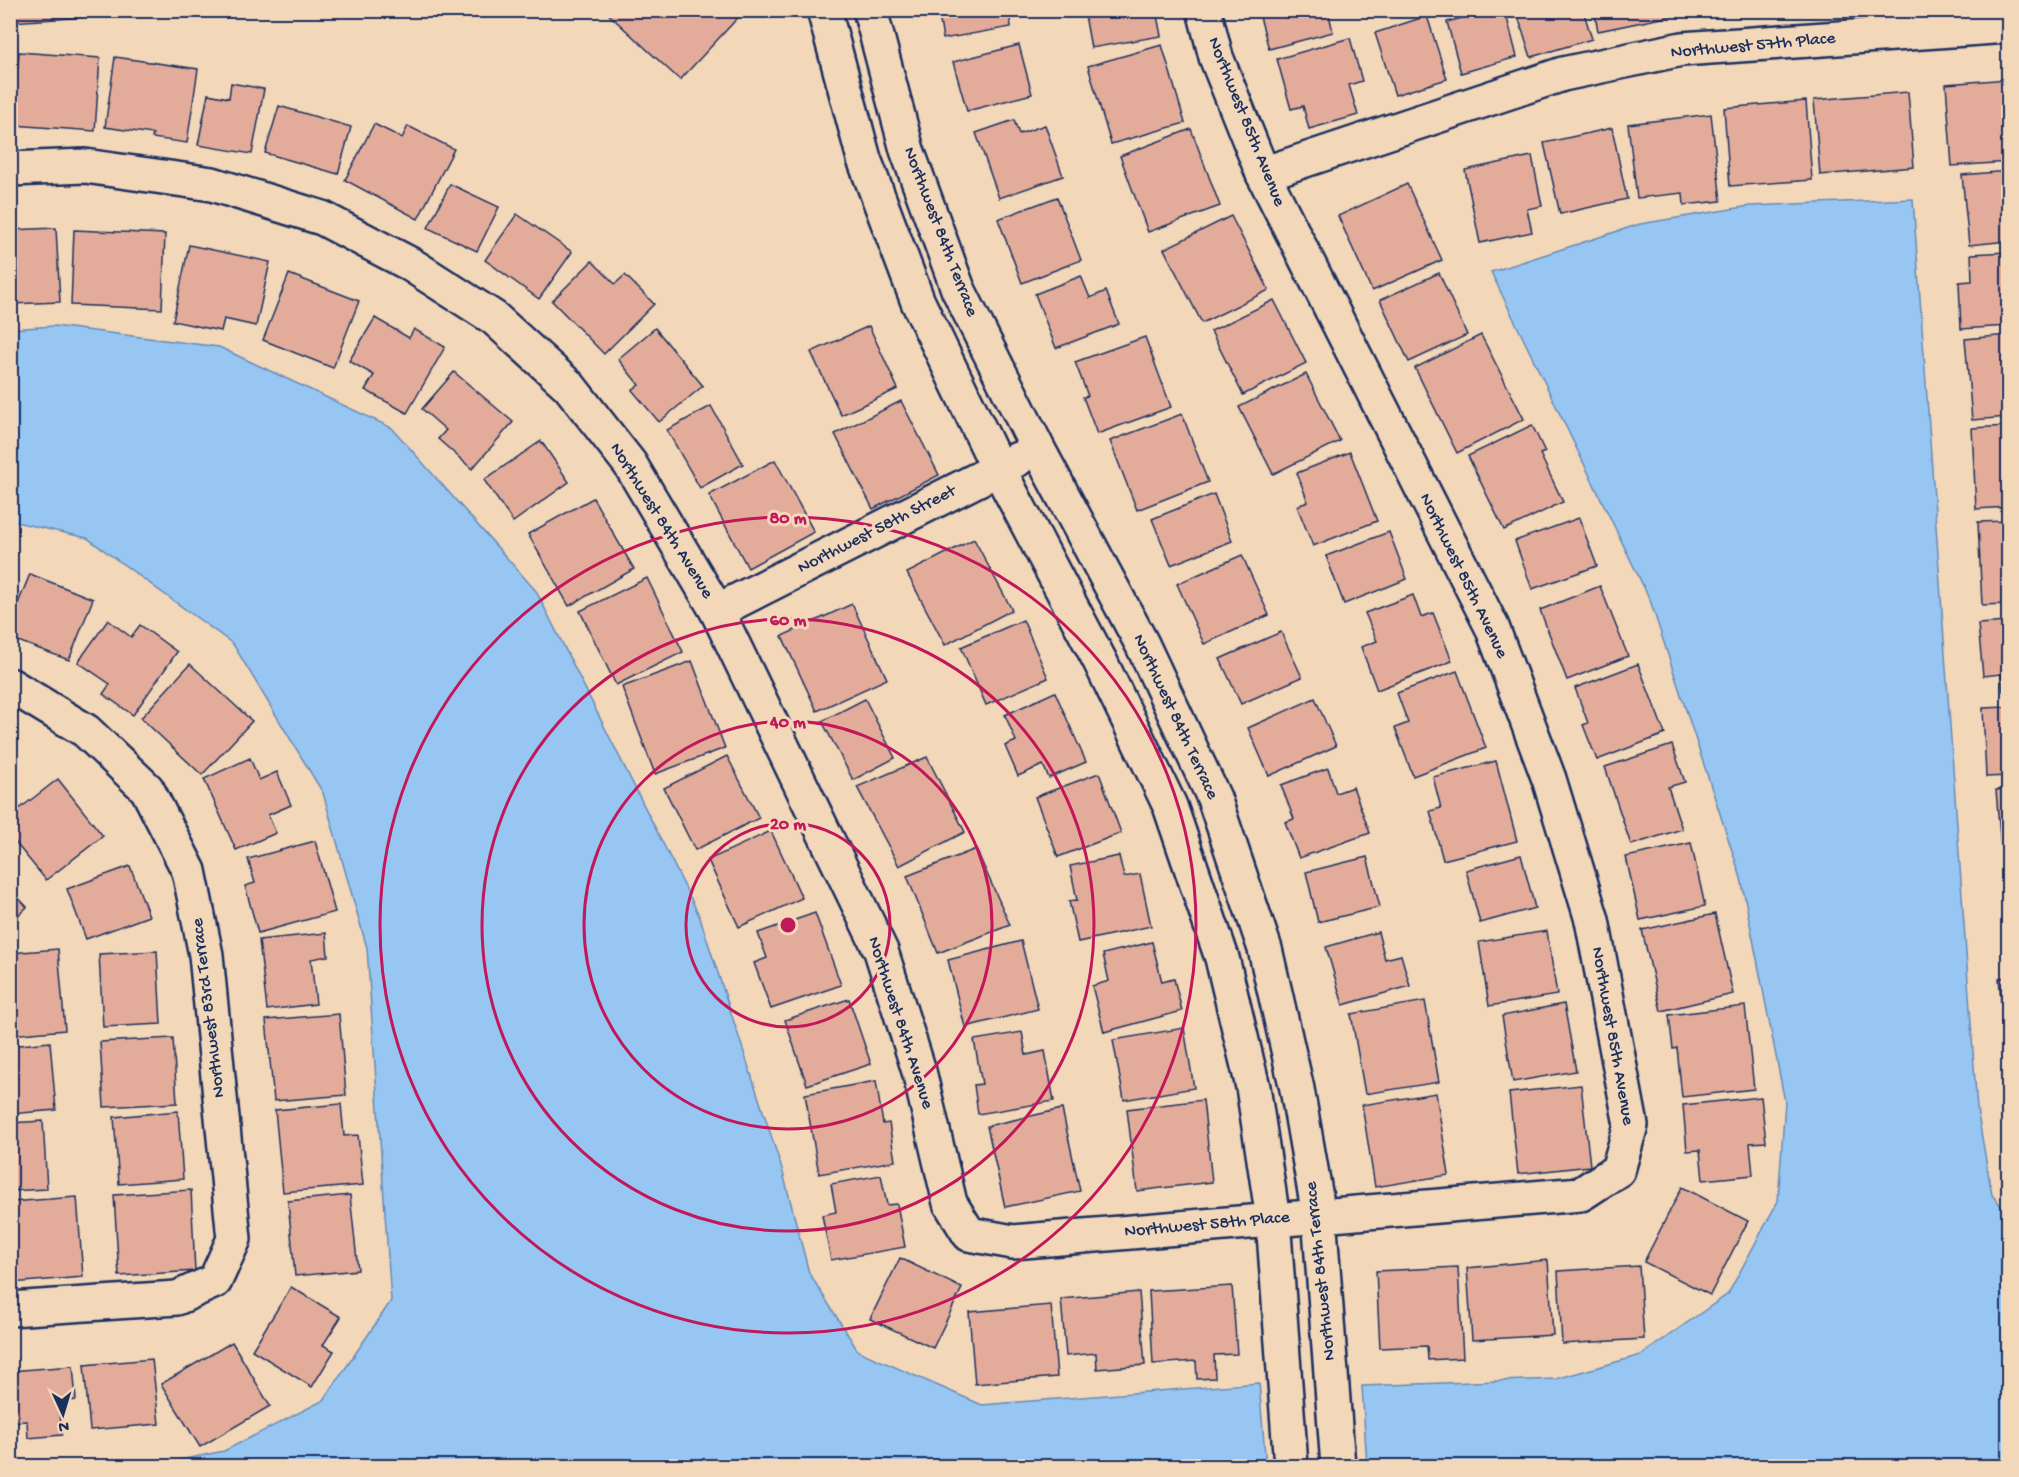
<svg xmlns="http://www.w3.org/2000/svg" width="2019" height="1477" font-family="'Gochi Hand',sans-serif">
<rect width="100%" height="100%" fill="#f2d7b9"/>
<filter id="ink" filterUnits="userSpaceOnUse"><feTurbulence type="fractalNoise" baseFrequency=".0167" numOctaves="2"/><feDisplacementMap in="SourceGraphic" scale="12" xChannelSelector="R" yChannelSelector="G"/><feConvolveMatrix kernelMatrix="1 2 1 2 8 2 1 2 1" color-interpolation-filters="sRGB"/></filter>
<g filter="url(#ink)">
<g fill="#98c6f2" stroke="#668ab7" stroke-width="1.5">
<path d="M1913,199L1977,1109L1992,1195L2008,1214V1466H1367L1362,1386L1556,1379L1641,1355L1728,1294L1778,1201L1785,1102L1741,878L1650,600L1491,272L1640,224L1750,206Z"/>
<path d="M54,326L219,347L392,428L536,591L699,915L782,1169L809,1273L858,1351L982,1405L1259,1383L1266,1466H151L224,1451L324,1400L391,1301L367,948L323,793L233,644L87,538L11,521V329Z"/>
</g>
<g fill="#e3ac9a" stroke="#1b2f5e" stroke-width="1.5">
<path d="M10,10H87V17L10,22Z"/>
<path d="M127,10H173L174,15L127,17Z"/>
<path d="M604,10H745L680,80Z"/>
<path d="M938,10H1009L1011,27L943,39Z"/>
<path d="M1084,10H1156L1161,36L1091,48Z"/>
<path d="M1258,10H1328L1333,32L1269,49Z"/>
<path d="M1468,10H1505L1517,57L1461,73L1447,22L1470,16Z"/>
<path d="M1516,10H1583L1592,39L1531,57Z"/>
<path d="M1594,10H1681L1682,14L1598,31Z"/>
<path d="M1723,10H1764V12L1723,14Z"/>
<path d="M1427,16L1447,79L1395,95L1375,33Z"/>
<path d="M1350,38L1362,81L1349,85L1358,115L1309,129L1303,106L1291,109L1277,59Z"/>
<path d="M1019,45L1032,94L967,111L953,62Z"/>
<path d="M1162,45L1185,123L1111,144L1088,66Z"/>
<path d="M19,52L100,58L95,131L13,125Z"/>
<path d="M115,57L198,69L187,143L152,138L153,134L105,127Z"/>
<path d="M2008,79V162L1952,166L1946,84Z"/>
<path d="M231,83L264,89L252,154L198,145L208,94L229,98Z"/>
<path d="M1908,92L1914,167L1820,175L1814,100Z"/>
<path d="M1806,101L1812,180L1730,186L1724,108Z"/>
<path d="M279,106L351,127L338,174L265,153Z"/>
<path d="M1711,114L1721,201L1684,205L1683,193L1637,198L1628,124Z"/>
<path d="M1014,120L1019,134L1045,125L1063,176L999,198L976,133Z"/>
<path d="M374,124L402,138L408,126L454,149L418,219L345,180Z"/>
<path d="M1612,128L1627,199L1560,214L1544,143Z"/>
<path d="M1191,129L1220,206L1148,232L1120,156Z"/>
<path d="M1532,156L1542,206L1527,209L1532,232L1480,243L1465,170Z"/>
<path d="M2008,171V241L1969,245L1962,175Z"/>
<path d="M450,184L499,207L477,251L428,228Z"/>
<path d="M1407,184L1442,260L1372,291L1338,216Z"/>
<path d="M1057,197L1081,260L1022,283L998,219Z"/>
<path d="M517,214L572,252L539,299L485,260Z"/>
<path d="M1231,216L1269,290L1202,323L1164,249Z"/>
<path d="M56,228L60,302L10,304V230Z"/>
<path d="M74,230L165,234L162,309L71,305Z"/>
<path d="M189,245L270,262L256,326L224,319L221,331L173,321Z"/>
<path d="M2008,252V326L1961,329L1959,282L1972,281L1971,254Z"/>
<path d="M592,261L615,284L625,275L654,304L604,354L552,301Z"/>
<path d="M1439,273L1467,335L1409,362L1380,300Z"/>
<path d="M289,274L359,301L333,368L263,340Z"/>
<path d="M1081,276L1090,298L1106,291L1119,324L1056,348L1035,294Z"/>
<path d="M1274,300L1306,363L1243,395L1211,331Z"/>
<path d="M375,318L409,338L414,329L445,347L407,413L365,390L374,375L349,361Z"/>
<path d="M869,326L898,389L841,415L811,352Z"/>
<path d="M655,328L703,386L659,422L632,390L639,385L618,359Z"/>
<path d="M1481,335L1524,419L1457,453L1415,368Z"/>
<path d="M2008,335V417L1972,420L1965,339Z"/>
<path d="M1145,337L1171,407L1097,434L1083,397L1088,396L1075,362Z"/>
<path d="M454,372L513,422L472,469L438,439L446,430L422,409Z"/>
<path d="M1306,374L1340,441L1273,474L1239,407Z"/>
<path d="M901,401L939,475L873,509L835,434Z"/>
<path d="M711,406L743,464L700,488L667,430Z"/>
<path d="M1182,414L1208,482L1137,510L1110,441Z"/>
<path d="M1532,425L1545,452L1540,454L1563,502L1504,530L1468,456Z"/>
<path d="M2008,426V507L1976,509L1972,428Z"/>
<path d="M541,441L569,482L513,522L484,480Z"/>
<path d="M1350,452L1377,521L1313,546L1297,506L1308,502L1297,473Z"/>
<path d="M775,460L814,532L748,568L709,495Z"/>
<path d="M1214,494L1232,541L1171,565L1152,519Z"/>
<path d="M593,498L634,569L569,606L528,534Z"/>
<path d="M1579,518L1597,566L1532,589L1515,541Z"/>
<path d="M2008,521V604L1982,605L1978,522Z"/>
<path d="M1389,532L1407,579L1344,604L1326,556Z"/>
<path d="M974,539L1012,610L945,645L907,573Z"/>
<path d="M1242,555L1269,615L1204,644L1177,584Z"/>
<path d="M30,574L93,599L69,660L10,638V623Z"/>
<path d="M647,578L683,652L616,685L580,611Z"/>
<path d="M1600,586L1628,656L1567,680L1540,610Z"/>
<path d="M1413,595L1421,617L1433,613L1452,661L1377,690L1361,647L1377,641L1365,613Z"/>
<path d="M852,604L887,679L817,711L782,636Z"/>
<path d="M108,620L131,637L140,625L177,652L133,715L103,694L110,684L78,662Z"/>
<path d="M1023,620L1048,678L986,705L961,647Z"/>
<path d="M2008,622V690L2003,691L2001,674L1983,676L1978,624Z"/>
<path d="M1281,632L1302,677L1241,704L1220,659Z"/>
<path d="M692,661L725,748L655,774L622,687Z"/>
<path d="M190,664L252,721L202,775L141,718Z"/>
<path d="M1638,664L1665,734L1597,760L1583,725L1588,723L1575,688Z"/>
<path d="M1457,671L1486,748L1413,776L1395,728L1408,723L1397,693Z"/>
<path d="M1055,692L1086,762L1049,778L1043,765L1018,776L1005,746L1016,741L1005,715Z"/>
<path d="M1315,698L1336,746L1269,776L1248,728Z"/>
<path d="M865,699L895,758L853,780L822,721Z"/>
<path d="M2008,707V776L1986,777L1983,708Z"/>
<path d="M10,745L17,747L10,766Z"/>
<path d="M1672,745L1685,782L1668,787L1682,829L1631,845L1605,767Z"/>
<path d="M727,756L759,818L695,850L664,788Z"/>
<path d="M927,757L965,832L899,866L857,787Z"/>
<path d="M250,758L259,780L277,772L291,805L268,815L276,833L236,850L204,779Z"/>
<path d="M1496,761L1517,841L1443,860L1430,811L1441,808L1433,777Z"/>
<path d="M1328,768L1336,793L1353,787L1370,833L1299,858L1285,822L1294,819L1281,785Z"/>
<path d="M1099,773L1121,833L1058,857L1035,797Z"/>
<path d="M58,779L103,836L46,880L10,836V816Z"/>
<path d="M2008,789V873H2003L1996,790Z"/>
<path d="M771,831L802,898L739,927L708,860Z"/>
<path d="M315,841L335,912L258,933L245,886L255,883L248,859Z"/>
<path d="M1691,843L1705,906L1640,920L1626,857Z"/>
<path d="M976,849L1010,925L938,953L907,876Z"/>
<path d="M1521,855L1535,908L1480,923L1466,870Z"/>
<path d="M1119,856L1124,877L1140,874L1151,926L1078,942L1069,901L1077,900L1070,866Z"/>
<path d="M1367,857L1380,907L1318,922L1306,872Z"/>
<path d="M130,866L149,916L86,939L67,889Z"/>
<path d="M2003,881H2008V939Z"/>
<path d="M10,889L27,907L10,923Z"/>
<path d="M815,913L841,985L771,1009L754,963L767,958L758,933Z"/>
<path d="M1715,914L1733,994L1661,1011L1642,930Z"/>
<path d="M1547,931L1557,995L1489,1006L1479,942Z"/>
<path d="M1378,932L1385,959L1401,955L1410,986L1343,1005L1326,947Z"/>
<path d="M326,933L328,956L311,959L316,1004L267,1010L259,940Z"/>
<path d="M1021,941L1038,1009L965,1027L948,960Z"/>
<path d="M1152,942L1162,982L1174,979L1182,1011L1104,1032L1092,986L1109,981L1103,954Z"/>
<path d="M58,949L65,1030L10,1035V953Z"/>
<path d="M157,951L161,1024L103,1027L99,954Z"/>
<path d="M2008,977V1032L2004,1033L1999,978Z"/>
<path d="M849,999L871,1064L807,1085L785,1020Z"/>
<path d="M1425,1001L1439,1082L1365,1094L1351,1014Z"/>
<path d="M1564,1004L1576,1071L1513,1082L1502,1016Z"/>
<path d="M1745,1006L1754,1089L1682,1097L1677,1048L1673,1049L1669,1015Z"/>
<path d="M339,1014L346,1095L274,1101L266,1020Z"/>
<path d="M1184,1028L1194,1088L1124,1100L1113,1040Z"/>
<path d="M1022,1032L1026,1055L1045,1051L1054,1101L978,1114L974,1085L982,1084L974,1040Z"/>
<path d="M173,1038L177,1103L104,1107L100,1042Z"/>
<path d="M50,1042L56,1110L10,1114V1046Z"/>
<path d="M876,1081L883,1124L889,1123L895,1161L819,1174L805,1094Z"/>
<path d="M1581,1085L1590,1166L1518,1174L1509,1093Z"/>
<path d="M1436,1093L1449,1175L1375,1187L1362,1105Z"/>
<path d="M1761,1097L1766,1142L1750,1143L1753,1175L1703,1180L1700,1150L1687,1151L1683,1105Z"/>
<path d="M1203,1100L1212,1182L1137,1191L1127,1109Z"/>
<path d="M341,1104L344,1136L358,1135L363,1185L283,1192L275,1110Z"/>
<path d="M1062,1109L1080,1191L1005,1207L987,1126Z"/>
<path d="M178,1111L183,1179L119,1184L114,1117Z"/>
<path d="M43,1121L47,1189L10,1191V1123Z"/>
<path d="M881,1175L887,1205L897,1204L905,1247L831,1260L822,1215L836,1212L831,1184Z"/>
<path d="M1682,1187L1748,1221L1710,1295L1644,1262Z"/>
<path d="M191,1190L195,1271L119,1276L114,1195Z"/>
<path d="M350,1195L358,1270L295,1276L288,1201Z"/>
<path d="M77,1197L83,1277L11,1283L10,1202Z"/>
<path d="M900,1258L962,1288L933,1348L870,1319Z"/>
<path d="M1548,1260L1553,1335L1472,1340L1467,1268Z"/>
<path d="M1639,1266L1644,1339L1562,1344L1558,1271Z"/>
<path d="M1458,1267L1463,1358L1428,1360L1427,1346L1380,1348L1376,1271Z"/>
<path d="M1232,1286L1237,1354L1214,1355L1215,1378L1197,1379L1196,1361L1153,1364L1149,1291Z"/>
<path d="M291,1287L341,1317L323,1345L334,1351L312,1387L252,1350Z"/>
<path d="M1139,1292L1145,1365L1097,1369L1096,1353L1066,1356L1061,1299Z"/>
<path d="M1051,1305L1057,1377L975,1384L969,1312Z"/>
<path d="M232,1342L270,1406L200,1447L161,1384Z"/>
<path d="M152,1359L159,1424L90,1430L84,1365Z"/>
<path d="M73,1366L76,1400L59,1402L62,1435L28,1438L27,1421L10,1422V1371Z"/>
</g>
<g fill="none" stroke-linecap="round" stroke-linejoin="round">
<defs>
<g id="minor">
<path d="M824,10L864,159L918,302L998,468L1100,661L1170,806L1222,958L1253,1087L1273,1219L1291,1466"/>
<path d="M870,10L907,150L958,289L1038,449L1142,644L1214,798L1265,949L1297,1089L1319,1215L1338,1466"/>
<path d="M10,169L85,166L212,184L322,218L410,264L494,318L569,386L630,464L717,611L881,951L919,1071L950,1203L969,1234L1013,1242L1581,1194L1618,1170L1631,1125L1592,920L1549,779L1492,627L1263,174L1216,57L1204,10"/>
<path d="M1263,174L1563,74L1682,49L2008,26"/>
<path d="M717,611L1018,459"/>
<path d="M10,685L86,731L147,789L189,871L206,955L234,1239L215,1281L177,1298L10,1309"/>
</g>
</defs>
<use href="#minor" stroke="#1b2f5e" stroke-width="38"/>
<use href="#minor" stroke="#f2d7b9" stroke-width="33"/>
</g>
</g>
<g fill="none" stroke="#c2185b" stroke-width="3">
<circle cx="788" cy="925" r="102"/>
<circle cx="788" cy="925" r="204"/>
<circle cx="788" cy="925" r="306"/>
<circle cx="788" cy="925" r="408"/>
</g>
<g text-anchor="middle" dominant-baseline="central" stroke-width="6" stroke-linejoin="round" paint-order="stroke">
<g font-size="18" fill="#1b2f5e" stroke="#f2d7b9">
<text transform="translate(1753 46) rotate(-5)">Northwest 57th Place</text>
<text transform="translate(1246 122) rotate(68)">Northwest 85th Avenue</text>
<text transform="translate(940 232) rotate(69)">Northwest 84th Terrace</text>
<text transform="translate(661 521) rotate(58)">Northwest 84th Avenue</text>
<text transform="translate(877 530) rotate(-27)">Northwest 58th Street</text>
<text transform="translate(1463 576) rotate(64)">Northwest 85th Avenue</text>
<text transform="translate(1175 717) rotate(65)">Northwest 84th Terrace</text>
<text transform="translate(209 1008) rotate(-97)">Northwest 83rd Terrace</text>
<text transform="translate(900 1023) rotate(72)">Northwest 84th Avenue</text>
<text transform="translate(1612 1036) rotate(80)">Northwest 85th Avenue</text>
<text transform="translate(1207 1225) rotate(-5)">Northwest 58th Place</text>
<text transform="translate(1321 1271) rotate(-96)">Northwest 84th Terrace</text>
</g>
</g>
<circle cx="788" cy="925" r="9" fill="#c2185b" stroke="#f2d7b9" stroke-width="3"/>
<g font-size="18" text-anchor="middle" font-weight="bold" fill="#c2185b" stroke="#f2d7b9" stroke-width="6" stroke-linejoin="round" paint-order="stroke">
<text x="788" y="523">80 m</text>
<text x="788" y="625">60 m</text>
<text x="788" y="727">40 m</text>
<text x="788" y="829">20 m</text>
</g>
<rect width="2019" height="1477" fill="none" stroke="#f2d7b9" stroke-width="36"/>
<rect x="18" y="18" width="1983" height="1441" fill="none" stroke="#1b2f5e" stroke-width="2" filter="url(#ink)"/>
<g transform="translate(63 1414) rotate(176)" stroke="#f2d7b9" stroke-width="4.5" paint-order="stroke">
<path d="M0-4.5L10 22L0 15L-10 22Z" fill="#1b2f5e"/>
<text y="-9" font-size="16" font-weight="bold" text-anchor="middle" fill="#1b2f5e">N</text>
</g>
</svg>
